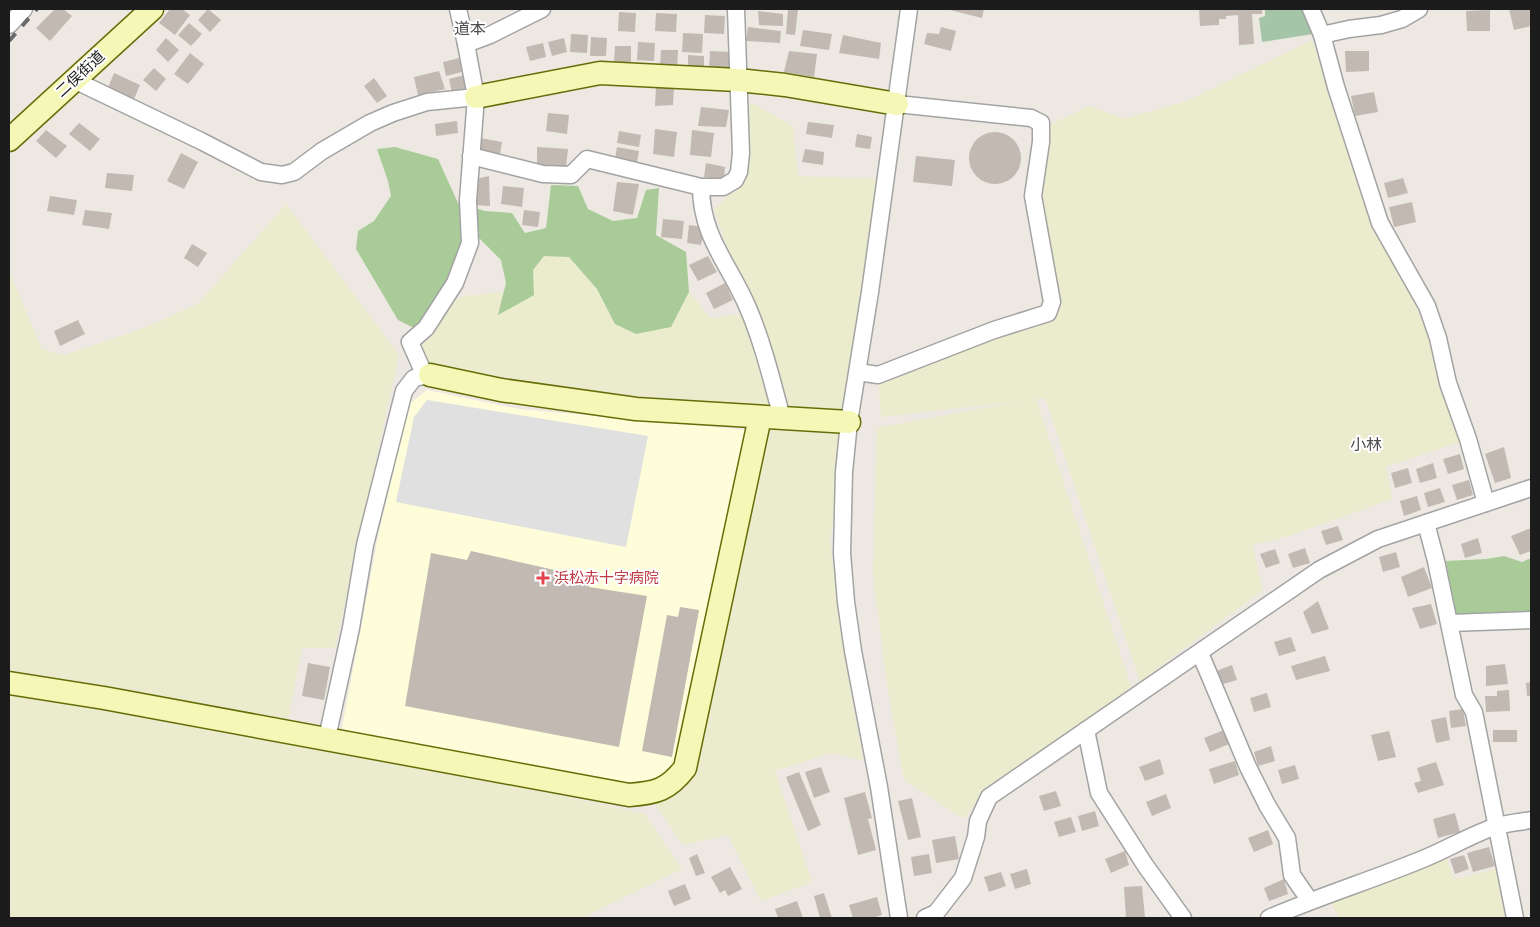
<svg xmlns="http://www.w3.org/2000/svg" width="1540" height="927" font-family="'Work Sans','Noto Sans JP',sans-serif">
<rect width="100%" height="100%" fill="#ede9e2"/>
<path fill="#fefdda" d="M427,390L519,409L747,430L674,766L658,778L636,784H617L349,733L342,728L379,532L399,447L410,403Z"/>
<g fill="#eaeccd">
<path d="M1312,40L1380,223L1427,333L1468,439L1386,467L1392,499L1286,537L1252,545L1263,590L1140,681L1045,398L1036,399L1132,689L984,792L964,819L904,780L887,685L873,575L877,428L1021,401L881,417L878,375L1055,318L1035,182L1041,129L1089,106L1125,119L1187,101Z"/>
<path d="M750,102L793,126L798,176L886,179L849,422L421,383L401,346L416,329L428,324L452,303L463,296L504,292L498,315L544,256L569,257L597,289L615,324L671,327L689,292L710,318L750,313L714,209L742,182Z"/>
<path d="M286,204L399,355L335,648H302L288,721L9,683V271L42,349L64,355L147,327L199,303Z"/>
<path d="M767,429L848,435L830,540L842,641L863,760L830,753L775,771L812,882L761,901L728,835L683,845L648,794L669,798L685,768Z"/>
<path d="M9,692L441,770L645,814L682,869L581,918H9Z"/>
<path d="M1445,854L1454,880L1503,867L1513,918H1340L1329,899Z"/>
</g>
<g fill="#a8cb98">
<path d="M395,147L438,159L458,203L485,211L512,213L525,233L546,228L551,185L578,186L588,209L613,221L637,218L646,190L659,188L656,235L686,252L689,292L671,327L636,334L615,324L597,289L569,257L544,256L533,270L534,295L498,315L506,283L501,260L479,238L477,224L452,303L420,331L398,320L356,249L358,231L374,221L391,196L388,181L377,149Z"/>
<path d="M1504,556L1522,562L1531,558V611L1455,614L1446,561L1486,559Z"/>
</g>
<path fill="#a4c5a8" d="M1265,9H1303L1313,34L1262,42L1259,18L1265,16Z"/>
<path fill="#e0e0e0" d="M427,400L648,436L626,547L396,502L414,417Z"/>
<g fill="#c1b9b2">
<path d="M55,9H63L72,16L50,41L36,28Z"/>
<path d="M170,9H182L190,15L175,35L159,23Z"/>
<path d="M208,9L221,20L210,32L198,20Z"/>
<path d="M788,9H798L795,35L786,34Z"/>
<path d="M946,9H984L982,18Z"/>
<path d="M1199,9H1262V14H1252L1254,44L1239,45L1238,15L1226,16V19H1219V25L1200,26Z"/>
<path d="M1509,9H1531V26L1514,30Z"/>
<path d="M1490,10V31H1467L1466,11Z"/>
<path d="M758,11L783,14V26L759,25Z"/>
<path d="M619,12L636,13L635,32L618,31Z"/>
<path d="M656,13L677,14L676,32L655,31Z"/>
<path d="M705,15L725,16L724,34L704,33Z"/>
<path d="M189,23L202,34L191,46L178,35Z"/>
<path d="M748,27L781,31L780,43L746,41Z"/>
<path d="M941,27L956,31L951,51L924,44L927,33L939,34Z"/>
<path d="M803,30L832,34L829,50L800,46Z"/>
<path d="M683,33L703,34L702,53L682,52Z"/>
<path d="M571,34L588,35L587,53L570,52Z"/>
<path d="M843,35L881,43L879,59L839,53Z"/>
<path d="M591,37L607,38L606,56H590Z"/>
<path d="M166,38L179,50L168,62L156,50Z"/>
<path d="M564,38L567,52L552,56L548,42Z"/>
<path d="M638,42L655,43L654,61L637,60Z"/>
<path d="M543,43L546,57L530,61L526,47Z"/>
<path d="M615,46H631V65L614,64Z"/>
<path d="M661,50H678L677,69L660,68Z"/>
<path d="M710,51L731,52L730,70L709,69Z"/>
<path d="M789,51L817,54L814,77L784,72Z"/>
<path d="M1345,51H1369V71L1346,72Z"/>
<path d="M190,53L204,64L188,84L174,74Z"/>
<path d="M688,55L704,56V70H688Z"/>
<path d="M459,58L462,72L446,76L443,62Z"/>
<path d="M154,68L166,79L156,91L143,80Z"/>
<path d="M439,71L445,89L418,95L414,77Z"/>
<path d="M114,73L140,85L134,99L108,88Z"/>
<path d="M465,75L468,89L452,93L449,79Z"/>
<path d="M374,78L387,96L377,103L364,86Z"/>
<path d="M656,87L674,89L673,105L655,106Z"/>
<path d="M1374,92L1378,112L1355,116L1351,96Z"/>
<path d="M701,107L729,110L726,127L698,126Z"/>
<path d="M548,113L569,115L567,134L546,131Z"/>
<path d="M457,121L458,133L436,136L435,124Z"/>
<path d="M808,122L834,125L832,138L806,134Z"/>
<path d="M79,123L100,139L90,151L69,134Z"/>
<path d="M655,129L677,132L674,157L653,154Z"/>
<path d="M46,130L67,146L56,158L36,141Z"/>
<path d="M692,130L714,133L711,157L690,155Z"/>
<path d="M619,131L641,135L639,147L617,143Z"/>
<circle cx="995" cy="158" r="26"/>
<path d="M857,134L872,137L870,149L855,147Z"/>
<path d="M480,138L502,142L500,154L478,150Z"/>
<path d="M537,147L568,149L566,167L537,166Z"/>
<path d="M617,147L639,151L637,163L615,159Z"/>
<path d="M805,149L824,152L823,165L802,162Z"/>
<path d="M181,153L198,162L184,189L167,181Z"/>
<path d="M916,156L955,160L952,186L913,182Z"/>
<path d="M706,163L725,167L724,180L704,177Z"/>
<path d="M107,173L134,175L132,191L105,188Z"/>
<path d="M489,176L490,206L473,205L472,180Z"/>
<path d="M1403,178L1408,193L1388,198L1384,183Z"/>
<path d="M617,182L639,184L633,215L613,211Z"/>
<path d="M503,186L524,188L522,207L501,204Z"/>
<path d="M50,196L77,200L74,215L47,211Z"/>
<path d="M1412,202L1416,222L1394,227L1389,207Z"/>
<path d="M85,210L112,213L109,229L82,225Z"/>
<path d="M524,210L540,212L538,227L522,225Z"/>
<path d="M663,219L684,221L682,239L661,237Z"/>
<path d="M689,225L704,227L701,245L687,243Z"/>
<path d="M192,244L207,253L198,267L184,258Z"/>
<path d="M708,256L717,272L698,281L689,265Z"/>
<path d="M725,283L733,300L714,309L706,293Z"/>
<path d="M78,320L85,334L60,346L54,331Z"/>
<path d="M1504,447L1511,478L1495,483L1485,454Z"/>
<path d="M1460,454L1464,469L1448,474L1443,459Z"/>
<path d="M1433,463L1437,478L1420,483L1416,469Z"/>
<path d="M1408,468L1412,483L1395,488L1391,473Z"/>
<path d="M1469,480L1473,495L1457,500L1452,485Z"/>
<path d="M1440,488L1445,502L1428,507L1424,493Z"/>
<path d="M1417,496L1421,510L1404,516L1400,501Z"/>
<path d="M1338,526L1343,540L1326,545L1321,531Z"/>
<path d="M1531,528V551L1520,555L1511,536Z"/>
<path d="M1478,538L1482,553L1465,558L1461,544Z"/>
<path d="M1305,548L1310,563L1293,568L1288,554Z"/>
<path d="M1275,549L1280,563L1266,568L1260,554Z"/>
<path d="M471,551L590,578L589,587L647,596L619,747L405,706L431,553L467,560Z"/>
<path d="M1396,552L1400,567L1383,572L1379,557Z"/>
<path d="M1424,567L1432,588L1408,597L1401,577Z"/>
<path d="M1318,601L1329,629L1312,634L1303,612Z"/>
<path d="M1431,604L1437,624L1420,629L1412,608Z"/>
<path d="M680,607L699,610L672,757L642,751L667,615L678,617Z"/>
<path d="M1291,637L1296,651L1279,656L1274,642Z"/>
<path d="M1325,656L1330,671L1296,680L1291,666Z"/>
<path d="M308,663L330,667L324,700L302,696Z"/>
<path d="M1505,664L1508,684L1486,686V666Z"/>
<path d="M1232,665L1237,680L1220,685L1216,671Z"/>
<path d="M1531,682V696H1527L1526,683Z"/>
<path d="M1509,690L1510,711L1486,712L1485,696H1497V691Z"/>
<path d="M1267,693L1271,707L1254,712L1250,698Z"/>
<path d="M1463,709L1466,726L1451,728L1449,711Z"/>
<path d="M1446,717L1450,740L1436,743L1431,720Z"/>
<path d="M1224,730L1229,744L1210,752L1204,738Z"/>
<rect x="1493" y="730" width="24" height="12"/>
<path d="M1389,731L1396,757L1378,761L1371,735Z"/>
<path d="M1271,746L1275,761L1258,766L1254,752Z"/>
<path d="M1160,759L1164,774L1145,781L1139,767Z"/>
<path d="M1235,761L1239,775L1214,784L1209,769Z"/>
<path d="M1436,762L1444,785L1418,793L1414,783L1421,781L1417,768Z"/>
<path d="M1295,765L1299,779L1282,784L1278,770Z"/>
<path d="M821,767L830,792L814,798L805,772Z"/>
<path d="M799,772L821,825L808,831L786,777Z"/>
<path d="M1056,791L1061,806L1044,811L1039,796Z"/>
<path d="M865,792L872,818L868,819L876,850L858,855L844,798Z"/>
<path d="M1166,794L1171,808L1152,816L1146,802Z"/>
<path d="M912,798L921,837L908,840L898,801Z"/>
<path d="M1095,811L1099,826L1082,831L1078,816Z"/>
<path d="M1455,813L1460,832L1438,838L1433,819Z"/>
<path d="M1071,817L1076,832L1059,837L1054,822Z"/>
<path d="M1268,830L1273,844L1254,852L1248,838Z"/>
<path d="M955,836L959,859L936,863L932,840Z"/>
<path d="M1489,847L1495,866L1473,872L1467,853Z"/>
<path d="M1125,851L1129,865L1111,873L1105,859Z"/>
<path d="M697,854L705,873L696,876L689,858Z"/>
<path d="M929,854L932,873L914,876L911,857Z"/>
<path d="M1464,855L1469,869L1455,874L1450,859Z"/>
<path d="M730,867L742,889L728,896L725,890L720,893L711,877Z"/>
<path d="M1027,869L1031,884L1015,889L1010,874Z"/>
<path d="M1001,872L1006,886L989,892L984,877Z"/>
<path d="M1284,879L1288,894L1269,901L1264,888Z"/>
<path d="M685,884L691,899L674,906L668,891Z"/>
<path d="M1142,886L1145,918H1126L1124,887Z"/>
<path d="M824,893L832,918H820L814,896Z"/>
<path d="M877,897L882,915L871,918H853L849,905Z"/>
<path d="M797,901L803,918H778L775,909Z"/>
</g>
<g fill="none" stroke-linecap="round" stroke-linejoin="round">
<defs>
<g id="street">
<path d="M1311,9L1322,35L1336,87L1380,223L1427,306L1438,338L1448,383L1468,439L1486,503"/>
<path d="M9,25L24,9"/>
<path d="M1322,35L1349,29L1381,25L1402,19L1419,9"/>
<path d="M466,44L490,35L542,9"/>
<path d="M74,80L201,141L261,172L282,175L294,172L322,151L370,123L393,113L427,102L476,97"/>
<path d="M471,156L543,174L571,175L587,159L701,187H723L735,180L739,172L741,153L736,9"/>
<path d="M701,187C701,237 730,265 748,308C763,343 772,381 782,418"/>
<path d="M858,372L878,375L994,330L1048,313L1052,302L1033,196L1041,142V123L1031,118L897,104"/>
<path d="M425,376L410,342L426,328L455,283L470,243L468,200L476,97L466,44L458,9"/>
<path d="M1426,523L1436,561L1464,695L1474,712L1515,918"/>
<path d="M1450,623L1531,620"/>
<path d="M1200,653L1248,767L1267,805L1287,838L1292,875L1310,901"/>
<path d="M1086,730L1099,793L1145,865L1183,918"/>
<path d="M327,738L351,628L365,545L404,391L414,378L430,375"/>
<path d="M899,918L879,787L853,651L846,602L842,553L844,472L849,422L870,292L909,9"/>
<path d="M925,918L936,913L963,878L976,837L978,821L989,797L1319,570L1378,539L1531,488"/>
<path d="M1269,918C1320,896 1372,880 1423,859C1448,849 1472,834 1497,826C1508,823 1520,822 1531,820"/>
</g>
<g id="secondary">
<path d="M476,97L600,73L738,80L785,85L897,104"/>
<path d="M9,140L152,9"/>
<path d="M430,375L501,390L636,409L849,422"/>
<path d="M9,683L104,698L629,795C656,793 668,790 685,768L760,417"/>
</g>
</defs>
<use href="#street" stroke="#a3a3a3" stroke-width="19"/>
<use href="#secondary" stroke="#656d08" stroke-width="25"/>
<use href="#street" stroke="#fff" stroke-width="16"/>
<use href="#secondary" stroke="#f5f7b6" stroke-width="22"/>
<path stroke="#6a6a6a" stroke-width="4" stroke-dasharray="10 10" stroke-linecap="butt" d="M9,41L37,9"/>
</g>
<path fill="#e0444e" stroke="#fff" stroke-width="2" d="M540.5 570.5h5v5h5v5h-5v5h-5v-5h-5v-5h5z"/>
<g text-anchor="middle" dominant-baseline="central" stroke-width="4" stroke-linejoin="round" paint-order="stroke">
<g font-size="15" fill="#1c1c1c" stroke="#fff">
<text transform="translate(80 74) rotate(-43)">二俣街道</text>
</g>
<g font-size="15" fill="#be3a42" stroke="#fff" text-anchor="start">
<text x="554" y="578">浜松赤十字病院</text>
</g>
<g font-size="16" fill="#4f4f4f" stroke="#fff">
<text x="470" y="28">道本</text>
<text x="1366" y="444">小林</text>
</g>
</g>
<rect width="1540" height="927" fill="none" stroke="#1c1c1c" stroke-width="20"/>
</svg>
